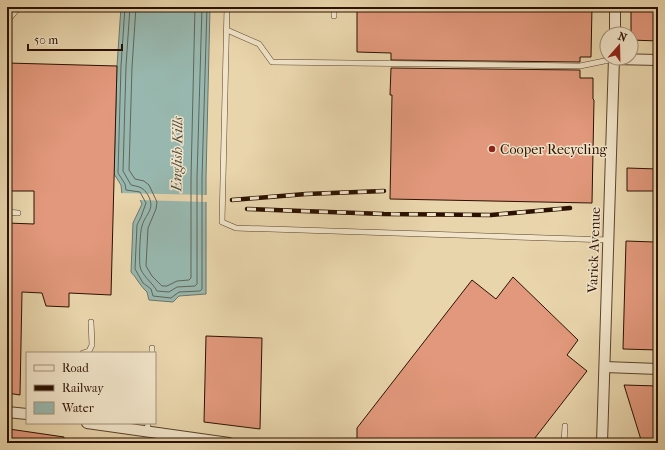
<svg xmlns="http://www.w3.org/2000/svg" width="665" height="450" font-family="'IM FELL French Canon',serif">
<rect width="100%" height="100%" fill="#e9d5ac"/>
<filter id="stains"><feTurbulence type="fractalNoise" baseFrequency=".005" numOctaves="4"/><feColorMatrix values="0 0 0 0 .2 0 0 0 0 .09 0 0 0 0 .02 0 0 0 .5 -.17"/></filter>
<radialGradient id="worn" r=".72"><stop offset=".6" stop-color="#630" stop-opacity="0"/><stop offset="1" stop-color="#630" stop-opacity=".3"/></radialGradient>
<path fill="#98b8af" stroke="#6c7569" d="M121,7H210L206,178V294L179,296L173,302L149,300L147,292C140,286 137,278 131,272L133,223L142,204L138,195H122L121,185L114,174L117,66Z"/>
<path fill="#e9d5ac" d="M120,193L207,195V202L138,200L136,197H122Z"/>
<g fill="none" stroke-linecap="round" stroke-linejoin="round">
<g stroke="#626458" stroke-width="1">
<path d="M125,7L121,66L118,173L125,184L126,190L140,192L146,203L141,217L137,225L135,269L143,283L151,289L153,296L171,298L179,292L200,291L202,289V178L207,7"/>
<path d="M130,7L126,66L123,171L131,185C140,187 143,187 148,195C156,210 145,214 142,226C140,231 139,260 140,266C141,275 153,283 157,291L169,292L177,287L195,286L197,284V178L202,7"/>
<path d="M136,7L132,67L129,170L135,179L144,181L149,185L157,202L156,209L148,228L146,266L152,276L162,286H167L177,281L189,280L191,278V178L195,7"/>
</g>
</g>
<g fill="#e2987c" stroke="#2b1100">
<path d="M357,7H592L591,57H580V62L391,60V53L357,52Z"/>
<path d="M631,7H658V41L631,40Z"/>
<path d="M7,63L117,66L111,295L69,293V307L46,306L42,293L22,292L20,395L7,393V223L34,224V191H7Z"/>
<path d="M391,68L580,70V78H593V99L594,100L592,203L390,199L392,95H390Z"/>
<path d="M627,168L658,169V191H627Z"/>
<path d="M626,241L655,242V246H658V350L623,349Z"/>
<path d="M513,277L578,340L567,355L587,371L531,443H357V428L472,280L496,299Z"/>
<path d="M206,336L262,338L260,429L204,422Z"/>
<path d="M624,385L658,386V443H642Z"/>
<path d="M9,429L64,437V443H7Z"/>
</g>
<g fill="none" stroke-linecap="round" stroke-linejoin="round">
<defs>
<g id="lane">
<path d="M227,7L222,222L236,228L609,240"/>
<path d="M334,16V7"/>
<path d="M7,21L19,7"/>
<path d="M227,30L259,44L272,62L580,66L614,59"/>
<path d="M7,212L18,213"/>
<path d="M83,353L89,351L92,345L91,322"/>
<path d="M152,353V348"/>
<path d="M147,431L148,423"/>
<path d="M564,443L565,426"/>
</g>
<g id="street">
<path d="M615,34V7"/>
<path d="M614,59L658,60"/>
<path d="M605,367L658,369"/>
<path d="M7,412L27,414"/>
<path d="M87,423L229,443"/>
<path d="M602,443L614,58"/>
</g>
</defs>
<use href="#lane" stroke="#5a422b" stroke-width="6"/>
<use href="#street" stroke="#5a422b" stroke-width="12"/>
<use href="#lane" stroke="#f1e4c9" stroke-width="5"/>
<use href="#street" stroke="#f1e4c9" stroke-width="10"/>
<defs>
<g id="rail">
<path d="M232,200L306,194L384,191"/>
<path d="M247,209L384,214L491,215L570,208"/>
</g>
</defs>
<use href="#rail" stroke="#2b1100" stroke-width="4.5"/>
<use href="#rail" stroke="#f1e4c9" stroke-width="3" stroke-dasharray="9" stroke-linecap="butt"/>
</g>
<circle fill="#8f2418" stroke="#f1e4c9" stroke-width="1.5" cx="492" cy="149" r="4"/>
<g text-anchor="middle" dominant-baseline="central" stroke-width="3" stroke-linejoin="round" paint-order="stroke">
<g font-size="14" fill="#2b1100" stroke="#f1e4c9" text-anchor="start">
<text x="500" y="149">Cooper Recycling</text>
</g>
<g font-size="14" fill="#2b1100" stroke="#f1e4c9">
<text transform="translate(594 250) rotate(-88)">Varick Avenue</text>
</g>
<g font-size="15" font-style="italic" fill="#514b3d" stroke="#f1e4c9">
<text transform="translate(177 154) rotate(-89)">English Kills</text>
</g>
</g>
<rect width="665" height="450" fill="none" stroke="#e9d5ac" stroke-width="24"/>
<rect x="8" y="8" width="649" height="434" fill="none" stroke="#2b1100" stroke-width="2"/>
<rect x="12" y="12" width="641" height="426" fill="none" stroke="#2b1100"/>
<rect x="26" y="352" width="130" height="72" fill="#f1e4c9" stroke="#a29079"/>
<rect x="34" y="365" width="20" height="6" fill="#f1e4c9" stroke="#a29079"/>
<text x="62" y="372" font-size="12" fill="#2b1100">Road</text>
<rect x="34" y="385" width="20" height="6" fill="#2b1100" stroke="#a29079"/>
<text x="62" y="392" font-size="12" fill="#2b1100">Railway</text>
<rect x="34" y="402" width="20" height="12" fill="#98b8af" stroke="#a29079"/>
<text x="62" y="412" font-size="12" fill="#2b1100">Water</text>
<g transform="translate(619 46) rotate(20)"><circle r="19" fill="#f1e4c9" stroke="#a29079"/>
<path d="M0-3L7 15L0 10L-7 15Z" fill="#8f2418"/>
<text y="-6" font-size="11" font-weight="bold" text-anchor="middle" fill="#2b1100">N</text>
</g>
<path d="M28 44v6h94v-6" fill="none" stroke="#2b1100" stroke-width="2"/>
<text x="34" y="44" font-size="12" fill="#2b1100" stroke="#f1e4c9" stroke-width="3" paint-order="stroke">50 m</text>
<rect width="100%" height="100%" filter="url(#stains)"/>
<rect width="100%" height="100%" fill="url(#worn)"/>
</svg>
